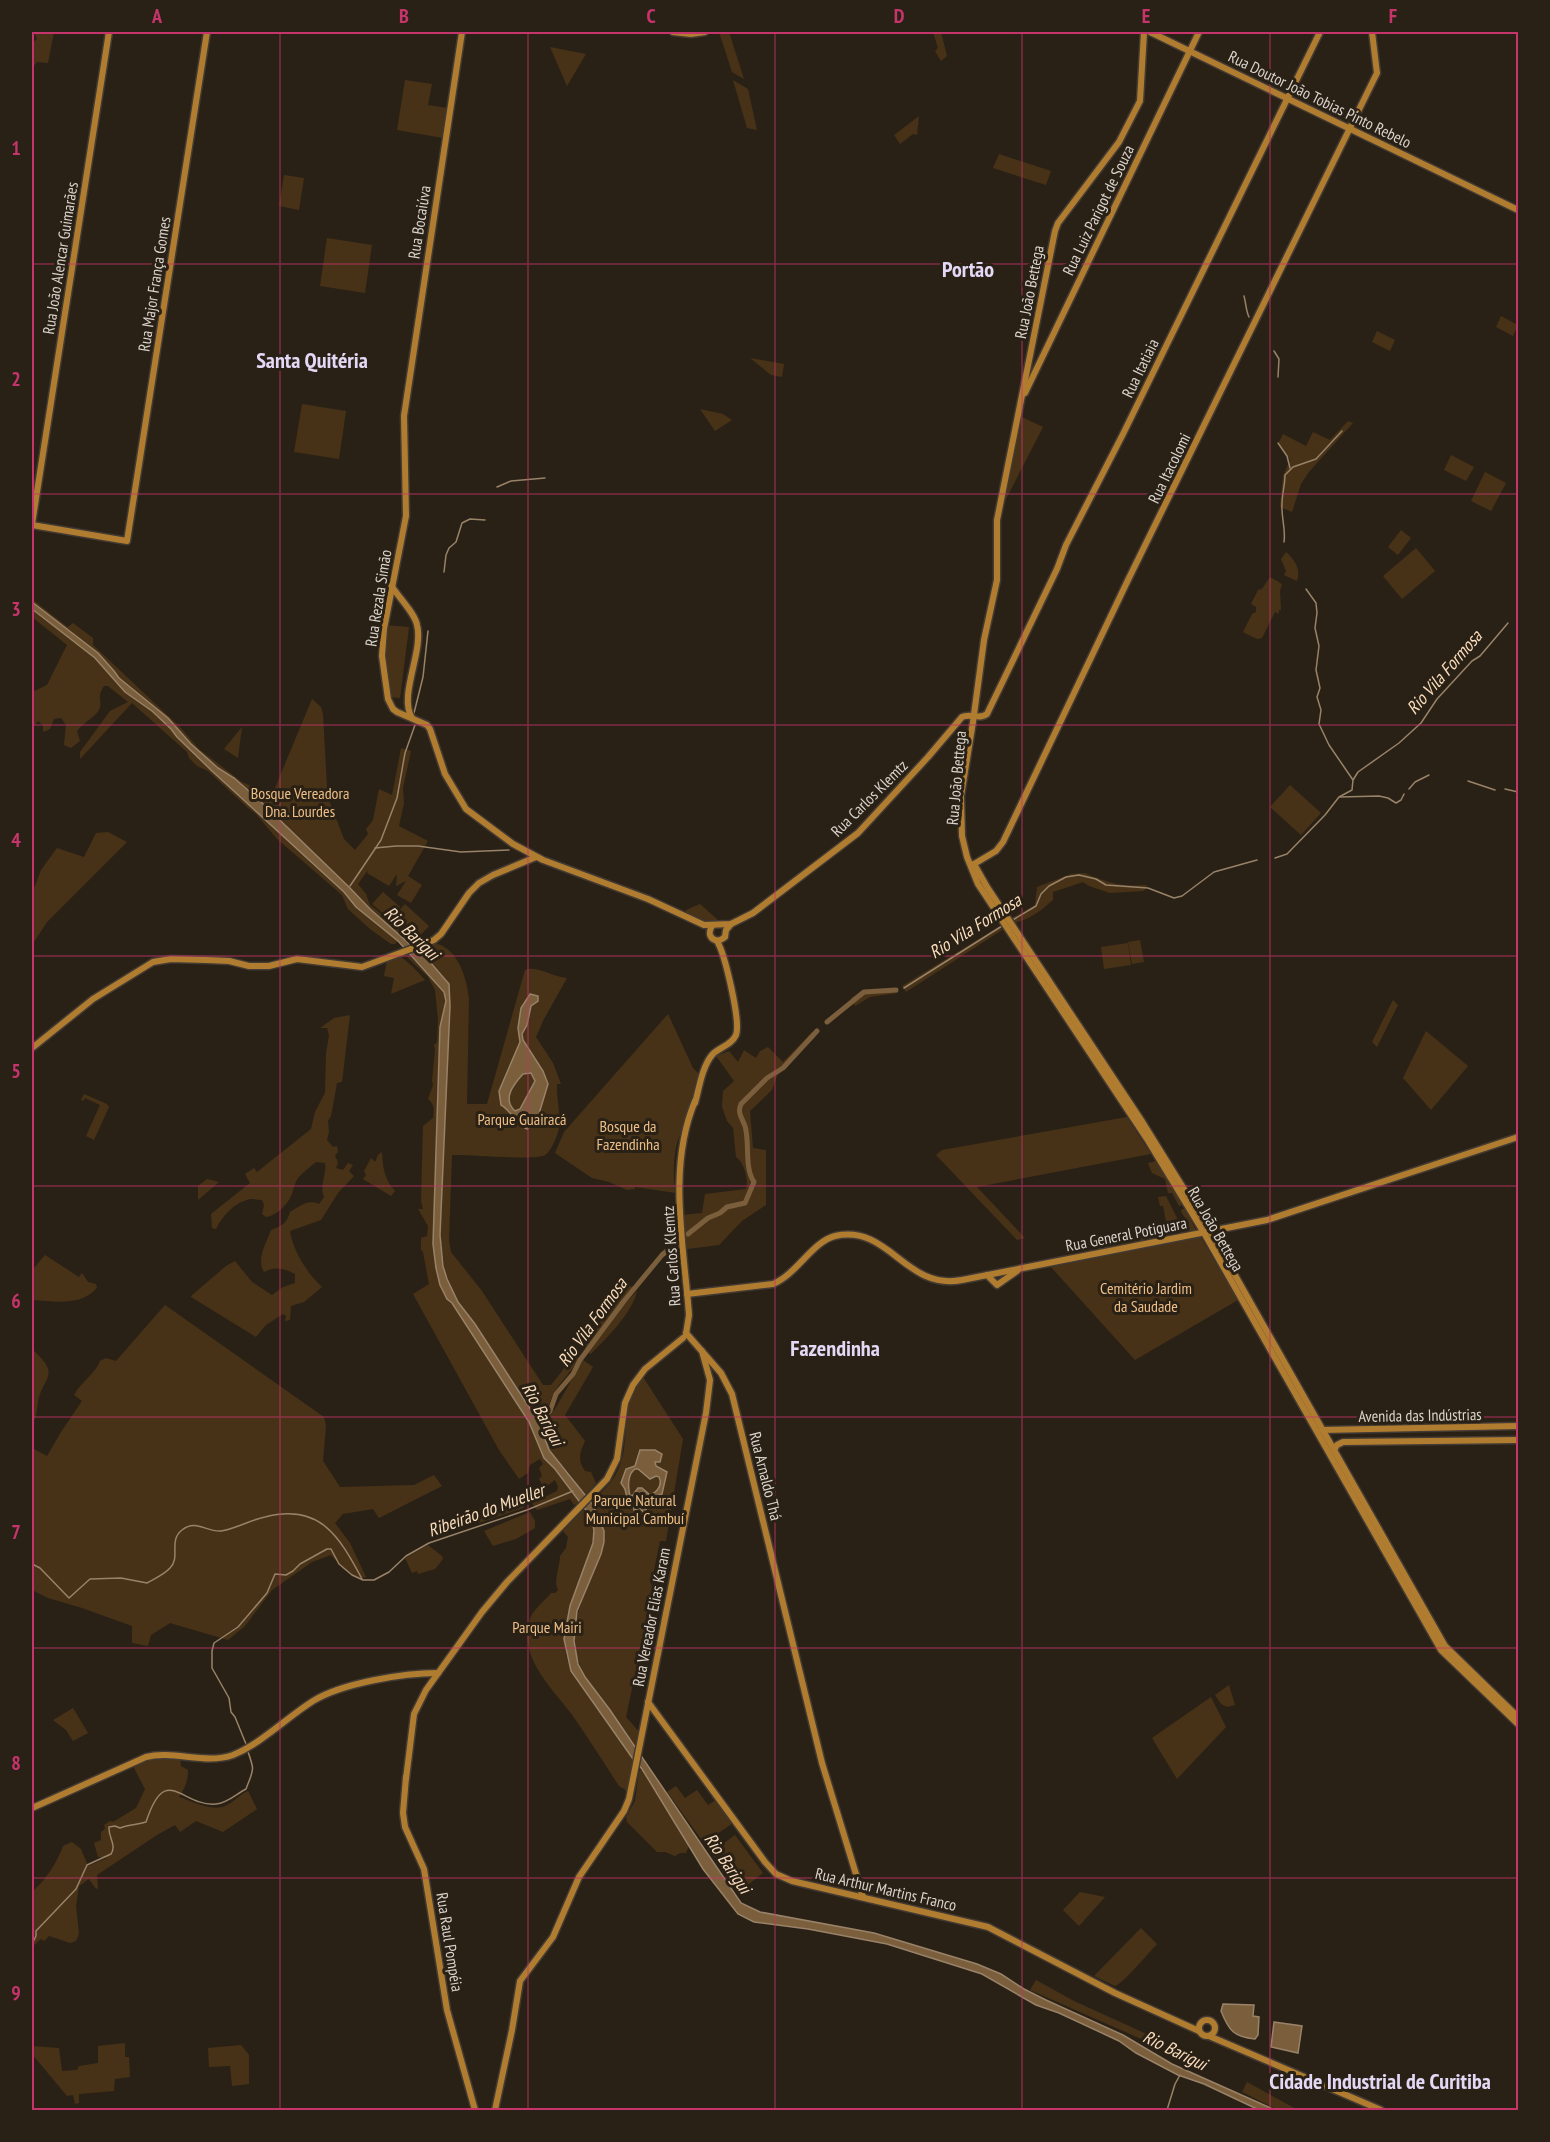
<svg xmlns="http://www.w3.org/2000/svg" width="1550" height="2142" font-family="'PT Sans Narrow',sans-serif">
<rect width="100%" height="100%" fill="#2a2116"/>
<g fill="#473217">
<path d="M34,32H54L48,63L37,62L32,68V43L37,39Z"/>
<path d="M719,32H729L744,79L732,72Z"/>
<path d="M933,32H941L947,56L941,61L935,51L938,48Z"/>
<path d="M550,47L586,54L567,86Z"/>
<path d="M405,80L432,84L428,105L447,108L443,138L397,130Z"/>
<path d="M733,80L748,89L757,130L747,128Z"/>
<path d="M919,116L917,135L913,134L900,144L894,135Z"/>
<path d="M999,154L1051,171L1046,185L993,168Z"/>
<path d="M284,175L304,178L299,210L279,206Z"/>
<path d="M327,238L372,245L365,293L320,286Z"/>
<path d="M1501,316L1518,325L1513,336L1496,327Z"/>
<path d="M1377,331L1395,340L1390,351L1372,342Z"/>
<path d="M750,358L784,364L782,377L771,375Z"/>
<path d="M302,404L346,411L339,459L294,452Z"/>
<path d="M700,409L723,414L732,420L715,431Z"/>
<path d="M1022,417L1043,427L1006,499V496Z"/>
<path d="M1348,421L1353,423L1308,473L1301,484L1292,512L1280,507L1283,476L1290,460L1278,444L1283,434L1306,446L1313,432L1330,440Z"/>
<path d="M1451,455L1474,467L1466,481L1444,470Z"/>
<path d="M1485,472L1506,483L1491,511L1471,501Z"/>
<path d="M1401,530L1411,538L1398,555L1388,547Z"/>
<path d="M1416,548L1435,571L1402,599L1383,576Z"/>
<path d="M1286,552C1295,560 1301,569 1297,581L1284,575L1286,571L1281,559Z"/>
<path d="M1270,577L1282,584L1280,591L1281,610H1279V614L1275,612L1262,638L1257,639L1243,632L1252,614L1256,612V607L1251,604L1258,590L1262,589Z"/>
<path d="M32,599L65,625L68,627L73,623L93,638V645L180,727L199,749L242,782L272,795L312,699L321,707L323,714L327,787L329,800L344,839L355,850L368,834L366,829L373,820L379,789L392,795L401,748L411,751L403,788L404,803L399,826L428,841L408,876L422,885L411,903L397,895L406,881L396,886L397,874L389,886L367,873L368,870L358,884L366,894L370,905L390,921L405,904L429,926L414,942L411,940V944L370,909L349,887L257,798L234,778L218,768L191,744L168,718L119,678L114,671L98,653L32,602Z"/>
<path d="M32,609L95,658L125,692L152,711L171,729L177,737L212,771L344,892L356,907L398,941L395,944H391L370,929L348,909L342,895L277,839L256,814L248,808L208,771L197,766L189,758L187,752L132,703L80,759V752L110,711L128,702L108,686H104C96,698 103,700 99,710C96,716 83,723 77,731L80,741L71,748L64,745L66,725L61,718L54,719L50,729L43,732V725L38,721L32,728V692L47,685L67,645L32,617Z"/>
<path d="M386,625L409,627L400,698L388,697L382,655Z"/>
<path d="M242,727L238,758L224,749Z"/>
<path d="M1290,785L1321,813L1301,835L1270,807Z"/>
<path d="M108,832L127,842L47,922L32,945V890L35,886L41,870L57,848L84,857L96,833Z"/>
<path d="M1085,873C1108,883 1121,887 1147,885L1144,891L1110,893L1089,886L1083,882L1053,892V900C1040,911 1031,919 1014,923L1012,918L1035,905L1037,887L1071,874Z"/>
<path d="M383,892L400,907L390,919L372,904Z"/>
<path d="M700,904L718,920L708,924L686,913V910Z"/>
<path d="M1000,926L1002,930L906,992L902,986Z"/>
<path d="M1140,940L1144,962L1132,964L1128,942Z"/>
<path d="M431,943C457,944 467,978 469,999L467,1104H487L525,970C536,965 553,977 567,978L544,1019L536,1037L553,1063L561,1084H557C556,1098 561,1113 559,1126C559,1133 551,1152 545,1155C535,1161 470,1154 452,1155L449,1240L451,1252L482,1291L543,1385H551L563,1370L569,1355L574,1354L579,1358C572,1372 561,1380 554,1393C548,1403 549,1414 538,1421L475,1324L458,1302L446,1279L440,1235L450,989L442,975L418,951L419,948Z"/>
<path d="M1128,943L1131,965L1104,969L1101,947Z"/>
<path d="M409,955L444,992L446,1001L440,1027L433,1244L436,1268L440,1285L447,1299L452,1303L529,1422L544,1458L555,1469L579,1502L574,1505L570,1499L537,1510L532,1503L557,1491L558,1486L555,1480L544,1488L539,1479L542,1476L539,1468L543,1464L540,1459L530,1465L528,1473L519,1479L499,1450L413,1294L429,1284L423,1252L421,1250V1238L427,1236L428,1226L418,1209H423L421,1201L423,1126L433,1118C434,1110 435,1105 428,1099L433,1085L432,1081L435,1050L434,1045L437,1042L438,1020L435,990L428,977L407,957Z"/>
<path d="M400,956L412,966L425,980L391,994L394,978L384,976L387,961Z"/>
<path d="M895,988L898,993L870,997L855,1006L851,998L861,991Z"/>
<path d="M1393,1000L1398,1005L1377,1047L1372,1042Z"/>
<path d="M668,1014L693,1068L699,1074L683,1130C673,1142 672,1178 676,1193L635,1187V1189L627,1190L609,1182L592,1178L555,1153L564,1132Z"/>
<path d="M350,1015L342,1082L337,1083L331,1116L328,1121L329,1132L327,1140L333,1147L337,1146L338,1152L335,1155L338,1163L336,1168L343,1170L348,1163L353,1165L349,1171L354,1176L338,1193L321,1220L290,1231C293,1251 307,1273 322,1287L304,1302L291,1306L290,1320L285,1321L286,1316L283,1314L266,1325L256,1337L191,1297V1296L226,1266L235,1261L252,1282L272,1295L283,1287L295,1283V1274C284,1268 275,1266 264,1272C256,1259 266,1244 271,1230C282,1226 287,1223 290,1212C300,1206 308,1199 319,1204L324,1197C319,1184 327,1175 325,1163L316,1162C310,1167 303,1172 298,1178C294,1184 294,1190 291,1196C287,1205 276,1216 266,1217L262,1214L264,1205L262,1200C258,1200 251,1198 247,1200C234,1203 221,1218 216,1229L212,1228L211,1214L250,1183L245,1174L254,1168L257,1172L311,1129L315,1112L325,1093L326,1053L329,1036L327,1028H320L334,1018Z"/>
<path d="M1426,1031L1468,1066L1431,1110L1403,1078Z"/>
<path d="M812,1032L815,1037L777,1076L772,1090L750,1111L753,1148L766,1150V1205L742,1221L719,1245L687,1249L683,1215L702,1213L705,1194L746,1189C749,1179 744,1163 736,1157L733,1128L727,1121L722,1107L723,1091L734,1081L716,1056L729,1051L738,1062L744,1050L756,1058L760,1051L768,1047L783,1062Z"/>
<path d="M84,1094L107,1104L109,1107L94,1140L86,1136L100,1105L85,1098L83,1101L81,1100Z"/>
<path d="M1127,1117L1151,1154L977,1187L1025,1238L1017,1240L936,1155L942,1150Z"/>
<path d="M382,1152C383,1168 384,1179 395,1191L391,1196L363,1179L366,1175L364,1171L371,1158L375,1162L378,1155Z"/>
<path d="M1156,1161L1183,1205L1179,1206L1172,1193H1168L1165,1179L1152,1173L1148,1163Z"/>
<path d="M207,1179L219,1182L198,1200V1186Z"/>
<path d="M1166,1196L1179,1222V1224L1167,1226L1163,1206H1160L1158,1197Z"/>
<path d="M1182,1209H1185L1196,1230L1162,1236V1233L1178,1229L1189,1223L1181,1212Z"/>
<path d="M1150,1235H1154L1156,1238L1093,1250L1094,1246Z"/>
<path d="M1200,1236L1238,1300L1135,1360L1051,1267Z"/>
<path d="M45,1255L79,1277L82,1273L88,1282L96,1284L97,1288C80,1307 54,1301 32,1300V1267L34,1268Z"/>
<path d="M628,1285L634,1288L615,1310L586,1349L581,1347Z"/>
<path d="M637,1291C632,1314 606,1338 591,1354L587,1352L626,1302Z"/>
<path d="M165,1305L324,1417L326,1426L323,1461L340,1487L414,1485L434,1475L442,1486L379,1518L373,1509L343,1514L335,1523L350,1543L366,1577C351,1581 340,1565 331,1555L312,1562L272,1590L245,1626L228,1640L170,1623L151,1635L148,1646L132,1643V1626L82,1608L48,1598L32,1590V1448L47,1456L61,1432L82,1401L74,1395C81,1382 95,1374 100,1361L106,1358L116,1361Z"/>
<path d="M32,1349C63,1377 42,1376 38,1403C36,1413 37,1417 32,1425Z"/>
<path d="M583,1360L593,1367L565,1415L585,1441C580,1452 577,1460 585,1471L591,1472L596,1483L585,1495L570,1474L549,1450L542,1430V1425L555,1409Z"/>
<path d="M643,1377L683,1439L666,1541H660L651,1585L654,1584L653,1589L626,1717L640,1733L637,1751L585,1677C559,1623 590,1593 604,1542C604,1528 599,1514 591,1502C601,1493 612,1483 618,1470C632,1441 618,1402 643,1377Z"/>
<path d="M489,1504L526,1507L479,1523L474,1515L478,1513L480,1508Z"/>
<path d="M583,1510L591,1517L594,1530L593,1543L570,1606L564,1639L566,1655L571,1671L634,1761L627,1791L619,1786C604,1763 589,1739 573,1716C554,1690 519,1659 529,1622C531,1611 544,1602 551,1593H555L558,1590C553,1581 560,1567 560,1556L566,1548L568,1537L563,1531Z"/>
<path d="M530,1512L535,1521V1528L516,1539L493,1546L484,1531Z"/>
<path d="M428,1545L442,1556L443,1559L435,1569L418,1574L417,1571L412,1573L405,1558Z"/>
<path d="M1229,1685L1235,1705L1227,1707L1221,1704L1215,1695Z"/>
<path d="M1211,1697L1226,1727L1177,1779L1152,1738Z"/>
<path d="M73,1708L88,1733L73,1741L66,1730L53,1720Z"/>
<path d="M148,1757H180L181,1766L188,1770C188,1781 185,1788 179,1797C192,1801 213,1813 227,1805C235,1801 239,1795 248,1791L257,1809L223,1832L196,1821L180,1832L175,1825L157,1835L97,1875L98,1888L96,1889L89,1879L79,1886L76,1906L79,1934L76,1941L70,1943L49,1936L44,1941L41,1939L32,1947V1892C45,1881 57,1863 63,1846L72,1842L81,1849L88,1866L107,1858L98,1857L94,1843L101,1840V1832L105,1829L104,1825L110,1821L113,1822L136,1808L145,1789L133,1766Z"/>
<path d="M642,1768L689,1846L686,1853H680L675,1856L665,1852H657L627,1822L626,1817L635,1801L639,1772Z"/>
<path d="M676,1786L685,1798L697,1790L708,1805L716,1800L733,1823L704,1843L667,1792Z"/>
<path d="M735,1835L763,1873L740,1891L711,1853Z"/>
<path d="M1080,1892L1105,1897L1079,1926L1063,1910Z"/>
<path d="M1141,1928L1157,1944C1148,1953 1124,1983 1115,1986L1094,1976Z"/>
<path d="M1036,1980L1074,2001L1151,2036L1148,2042L1030,1990Z"/>
<path d="M125,2043V2057H129L130,2077L115,2079L114,2091L79,2094V2103L75,2104L73,2095L67,2096L32,2054V2046L59,2048L62,2071L77,2070L79,2066L98,2063V2046Z"/>
<path d="M241,2045L249,2055V2084L232,2086L230,2066L209,2067L208,2048Z"/>
<path d="M1247,2082L1298,2110H1278L1242,2092Z"/>
</g>
<g fill="#7b5f3d" stroke="#988268" stroke-width="1.5" fill-rule="evenodd">
<path d="M32,602L98,653L114,671L119,678L168,718L191,744L218,768L234,778L257,798L349,887L370,909L430,962L449,984L450,1006L440,1235L443,1266L447,1279L458,1302L475,1324L538,1421L546,1419L542,1430L549,1450L593,1505L604,1531V1542L601,1554L577,1611L574,1641L578,1664L585,1677L610,1710L741,1903L760,1912L874,1933L977,1964L1001,1974L1024,1989L1046,2000L1123,2035L1172,2064L1275,2110H1259L1204,2084L1178,2075L1136,2053L1119,2041L1059,2013L1036,2005L982,1974L887,1944L808,1929L754,1922L738,1914L703,1869L642,1769L633,1759L571,1671L564,1639L570,1606L593,1543L594,1530L591,1517L555,1469L544,1458L529,1422L452,1303L447,1299L440,1285L436,1268L433,1244L440,1027L446,1001L444,992L398,941L356,907L344,892L212,771L177,737L171,729L152,711L125,692L95,658L32,609Z"/>
<path d="M530,994L538,996V1001L531,1006L527,1025L522,1034L523,1040L543,1071L548,1084L538,1117L527,1129C515,1124 512,1111 501,1105L499,1091L520,1042L518,1028L521,1008ZM531,1073L535,1081L520,1109L515,1111C502,1099 513,1085 523,1074Z"/>
<path d="M640,1450H655L662,1454L660,1462H655L656,1466L667,1472L662,1494C648,1500 648,1501 645,1514L640,1508L634,1510L633,1501L627,1498L625,1489L621,1483L626,1469L635,1466ZM635,1469H638L650,1479L656,1476L659,1477C663,1485 657,1492 650,1495L642,1488H638L633,1495L630,1496C628,1487 627,1475 635,1469Z"/>
<path d="M1223,2004L1254,2005L1253,2016L1259,2017L1258,2035L1255,2039C1234,2037 1229,2031 1221,2011Z"/>
<path d="M1274,2022L1302,2026L1298,2053L1271,2047Z"/>
</g>
<g fill="none" stroke-linecap="round" stroke-linejoin="round">
<g stroke="#988268" stroke-width="1.5">
<path d="M1244,296C1246,303 1246,311 1249,317"/>
<path d="M1274,351L1279,359L1278,377"/>
<path d="M1278,443L1287,456L1290,468"/>
<path d="M497,487L511,481L545,478"/>
<path d="M1284,542C1286,529 1281,517 1282,504C1282,494 1285,485 1285,475L1293,467L1316,459L1342,431"/>
<path d="M444,572L446,555L449,548L456,542L462,523L470,519L485,520"/>
<path d="M1306,589L1316,603L1317,613L1315,628L1319,646L1316,670L1320,688L1317,697L1321,710L1319,724L1329,745L1353,780"/>
<path d="M414,713L423,677L428,631"/>
<path d="M1468,781L1495,790"/>
<path d="M1409,789L1415,782L1429,775"/>
<path d="M1505,789L1518,792"/>
<path d="M1340,797L1379,796L1388,798L1396,803L1401,800L1404,794"/>
<path d="M375,848L396,846H418L461,852L509,850"/>
<path d="M1275,858L1287,854L1325,815L1339,797L1352,790L1353,780L1358,772L1399,743L1421,723L1437,699L1472,661L1480,656L1508,623"/>
<path d="M350,886L381,840L397,798L405,753L415,725"/>
<path d="M1011,921L1036,906L1041,894L1049,886L1066,877L1079,875L1096,879L1106,885L1148,888L1174,898L1182,896L1214,872L1257,860"/>
<path d="M904,988L1002,926"/>
<path d="M32,1564L40,1568L69,1598L90,1579L121,1578L147,1583C154,1579 165,1574 170,1568C181,1557 168,1541 182,1530C196,1519 206,1532 221,1531C235,1529 250,1520 265,1517C320,1503 339,1536 362,1579"/>
<path d="M246,1744L235,1717L231,1712L229,1698L212,1668V1651L214,1643L238,1627L267,1593L275,1574L286,1575L293,1571L300,1564L327,1549H331L339,1564L352,1575L363,1580H374L389,1572L406,1556L429,1543L527,1510L573,1491"/>
<path d="M32,1944L36,1936V1931L76,1889L87,1865L111,1854C117,1845 108,1837 109,1827L115,1826L120,1828C130,1824 137,1825 146,1822C166,1761 181,1807 216,1804C228,1803 236,1794 246,1789C254,1768 255,1771 247,1749"/>
<path d="M1167,2110L1175,2084L1180,2075"/>
</g>
<g stroke="#7b5f3d" stroke-width="5">
<path d="M827,1022L864,992L896,990"/>
<path d="M688,1234L708,1218L720,1213L727,1207L745,1203L754,1182C744,1168 750,1142 745,1126C742,1118 737,1113 741,1104L767,1078L783,1068L817,1031"/>
<path d="M539,1424L550,1411L556,1394L573,1374L580,1360L624,1301L662,1255L679,1241"/>
</g>
<defs>
<g id="major">
<path d="M462,32L404,416L406,516L384,629L382,656L388,699L393,709L397,712L427,725L430,729L445,774L466,809L513,844L543,860L648,899L704,925L731,924L753,913L858,833L928,757L962,717C970,713 980,720 987,714L1057,569L1066,545L1123,434L1320,32"/>
<path d="M673,32L691,34L705,32"/>
<path d="M1144,32L1140,101L1119,142L1058,223L1055,231L997,520V580L984,640L973,722L961,796L962,836L967,857L978,884L1147,1139L1204,1233L1441,1650L1518,1724"/>
<path d="M1150,32L1518,210"/>
<path d="M1025,393L1199,32"/>
<path d="M32,524L109,32"/>
<path d="M32,525L127,541L207,32"/>
<path d="M391,585C398,597 415,613 417,625C424,651 398,696 412,718"/>
<path d="M974,864L987,887L1143,1123L1210,1231L1445,1646L1518,1717"/>
<path d="M974,864L996,851L1003,842L1128,580L1377,73L1372,32"/>
<path d="M712,926C705,937 716,945 725,937L726,930L731,924"/>
<path d="M32,1048L93,999L153,962L171,959L206,960L229,961L249,966H269L297,959L362,967L419,946L434,940L441,934L469,893L479,883L493,875L536,857"/>
<path d="M695,1103C699,1089 702,1067 712,1055C719,1047 731,1046 736,1035C741,1022 725,954 717,941"/>
<path d="M987,1275L997,1285L1017,1271"/>
<path d="M687,1294L773,1284C797,1274 812,1242 835,1236C890,1224 905,1291 962,1280L1267,1220L1518,1137"/>
<path d="M686,1333L721,1373L732,1394L822,1763L863,1897"/>
<path d="M686,1334L689,1315C684,1245 667,1168 695,1101"/>
<path d="M1322,1430L1518,1426"/>
<path d="M1334,1450L1337,1445L1343,1442L1518,1440"/>
<path d="M648,1702L765,1862L776,1874L792,1881L988,1927L1115,1993L1199,2031"/>
<path d="M406,1777L403,1813L405,1827L424,1869L447,2010L475,2110"/>
<path d="M406,1779L414,1714L426,1690L482,1612L507,1582L607,1479L617,1459L625,1403L633,1385L645,1369L683,1338"/>
<path d="M32,1808L146,1757C174,1750 205,1765 233,1755C262,1743 286,1718 313,1701C342,1683 404,1673 438,1673"/>
<circle cx="1207" cy="2028" r="8"/>
<path d="M1209,2036L1381,2110"/>
<path d="M495,2110L512,2030L520,1981L553,1937L579,1877L624,1811L629,1799L706,1413L710,1380L702,1351"/>
</g>
</defs>
<use href="#major" stroke="#423a33" stroke-width="9"/>
<use href="#major" stroke="#b07c2f" stroke-width="6"/>
</g>
<path fill="none" stroke="#c6346c" stroke-width="1.5" stroke-opacity="0.55" d="M280,32V2110M528,32V2110M775,32V2110M1022,32V2110M1270,32V2110M32,264H1518M32,494H1518M32,725H1518M32,956H1518M32,1186H1518M32,1417H1518M32,1648H1518M32,1878H1518"/>
<g text-anchor="middle" dominant-baseline="central" stroke-width="6" stroke-linejoin="round" paint-order="stroke">
<g font-size="16" fill="#dad4cd" stroke="#2a2116">
<text transform="translate(1320 99) rotate(26)">Rua Doutor João Tobias Pinto Rebelo</text>
<text transform="translate(1098 210) rotate(-64)">Rua Luiz Parigot de Souza</text>
<text transform="translate(419 222) rotate(-81)">Rua Bocaiúva</text>
<text transform="translate(60 258) rotate(-81)">Rua João Alencar Guimarães</text>
<text transform="translate(154 284) rotate(-81)">Rua Major França Gomes</text>
<text transform="translate(1029 292) rotate(-79)">Rua João Bettega</text>
<text transform="translate(1140 368) rotate(-64)">Rua Itatiaia</text>
<text transform="translate(1169 468) rotate(-64)">Rua Itacolomi</text>
<text transform="translate(378 598) rotate(-81)">Rua Rezala Simão</text>
<text transform="translate(956 778) rotate(-85)">Rua João Bettega</text>
<text transform="translate(869 798) rotate(-45)">Rua Carlos Klemtz</text>
<text transform="translate(1216 1229) rotate(60)">Rua João Bettega</text>
<text transform="translate(1126 1234) rotate(-11)">Rua General Potiguara</text>
<text transform="translate(671 1256) rotate(-94)">Rua Carlos Klemtz</text>
<text transform="translate(1420 1415) rotate(-1)">Avenida das Indústrias</text>
<text transform="translate(766 1476) rotate(76)">Rua Arnaldo Thá</text>
<text transform="translate(651 1617) rotate(-79)">Rua Vereador Elias Karam</text>
<text transform="translate(886 1889) rotate(13)">Rua Arthur Martins Franco</text>
<text transform="translate(450 1942) rotate(81)">Rua Raul Pompéia</text>
</g>
<g font-size="16" fill="#eebe86" stroke="#2a2116">
<text x="300" y="793">Bosque Vereadora<tspan x="300" dy="18">Dna. Lourdes</tspan></text>
<text x="522" y="1119">Parque Guairacá</text>
<text x="628" y="1126">Bosque da<tspan x="628" dy="18">Fazendinha</tspan></text>
<text x="1146" y="1288">Cemitério Jardim<tspan x="1146" dy="18">da Saudade</tspan></text>
<text x="635" y="1500">Parque Natural<tspan x="635" dy="18">Municipal Cambuí</tspan></text>
<text x="547" y="1627">Parque Mairi</text>
</g>
<g font-size="18" font-style="italic" fill="#faddbc" stroke="#2a2116">
<text transform="translate(1444 672) rotate(-49)">Rio Vila Formosa</text>
<text transform="translate(975 926) rotate(-32)">Rio Vila Formosa</text>
<text transform="translate(412 933) rotate(44)">Rio Barigui</text>
<text transform="translate(592 1322) rotate(-54)">Rio Vila Formosa</text>
<text transform="translate(543 1414) rotate(62)">Rio Barigui</text>
<text transform="translate(486 1510) rotate(-20)">Ribeirão do Mueller</text>
<text transform="translate(728 1863) rotate(56)">Rio Barigui</text>
<text transform="translate(1175 2050) rotate(26)">Rio Barigui</text>
</g>
<g font-size="22" font-weight="bold" fill="#e3d9f6" stroke="#2a2116">
<text x="968" y="269">Portão</text>
<text x="312" y="360">Santa Quitéria</text>
<text x="835" y="1348">Fazendinha</text>
<text x="1380" y="2081">Cidade Industrial de Curitiba</text>
</g>
</g>
<rect width="1550" height="2142" fill="none" stroke="#2a2116" stroke-width="66"/>
<rect x="33" y="33" width="1484" height="2076" fill="none" stroke="#c6346c" stroke-width="2"/>
<g font-size="20" text-anchor="middle" font-weight="bold" fill="#c6346c">
<text x="157" y="23">A</text>
<text x="404" y="23">B</text>
<text x="651" y="23">C</text>
<text x="899" y="23">D</text>
<text x="1146" y="23">E</text>
<text x="1393" y="23">F</text>
<text x="16" y="155">1</text>
<text x="16" y="386">2</text>
<text x="16" y="616">3</text>
<text x="16" y="847">4</text>
<text x="16" y="1078">5</text>
<text x="16" y="1308">6</text>
<text x="16" y="1539">7</text>
<text x="16" y="1770">8</text>
<text x="16" y="2000">9</text>
</g>
</svg>
